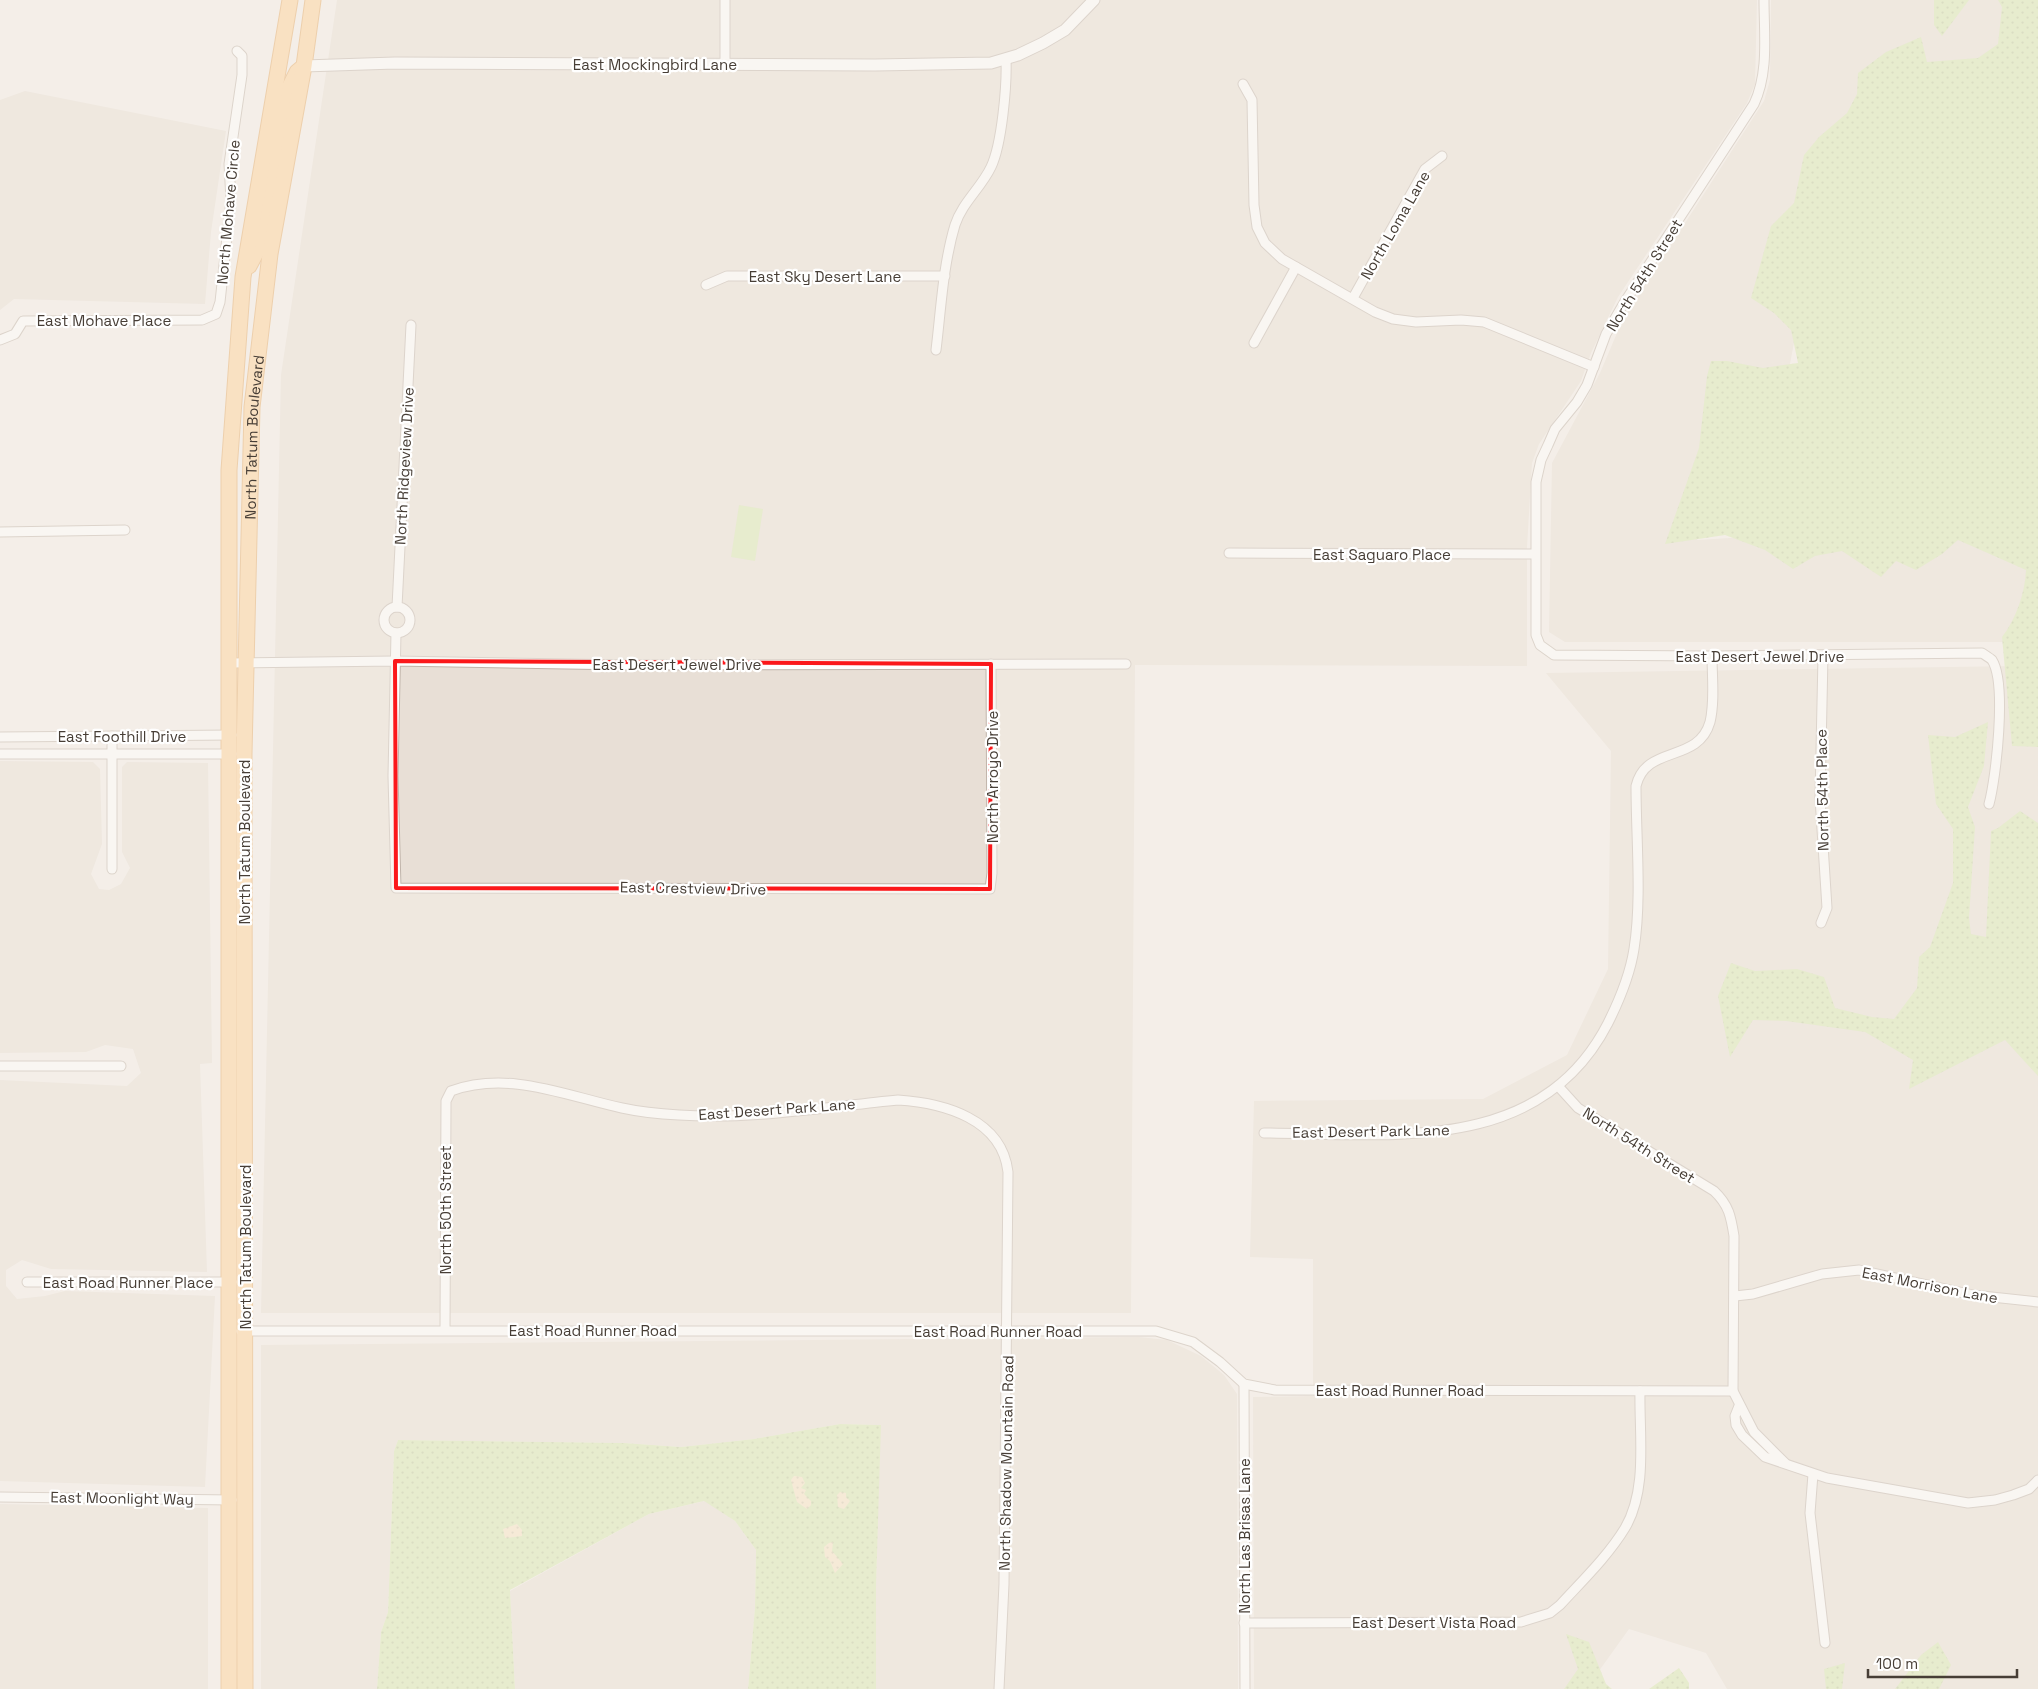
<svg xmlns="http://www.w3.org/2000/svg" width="2038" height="1689" font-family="'Space Grotesk',sans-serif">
<defs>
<pattern id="grass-dots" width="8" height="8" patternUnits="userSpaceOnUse" patternTransform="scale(1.25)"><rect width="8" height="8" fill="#d8e8b0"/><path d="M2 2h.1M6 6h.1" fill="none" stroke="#bbc898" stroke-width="1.8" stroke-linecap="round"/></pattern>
<pattern id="sand-dots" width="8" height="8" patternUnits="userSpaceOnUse" patternTransform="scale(1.25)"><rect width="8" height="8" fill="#f8e5c4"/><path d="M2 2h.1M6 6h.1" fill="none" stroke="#d6c6a9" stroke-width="1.8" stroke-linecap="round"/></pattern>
</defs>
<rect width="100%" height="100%" fill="#f4eee8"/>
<g fill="#e8dfd6">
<path d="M337,0H1757L1755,84L1747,103L1618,297L1591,353L1581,381L1539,444L1532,463L1527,547V666L1135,665L1131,1313H261L281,375Z"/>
<path d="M1771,0H2038L1800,311L1786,385L1735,376L1697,540L1964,524L2038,558L2010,642H1565L1549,632L1552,463L1600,373L1623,319L1764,101L1770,80Z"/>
<path d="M25,91L226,131L211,232L205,304L14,299L0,310V100Z"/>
<path d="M2018,666L2038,685V1689H1727L1706,1653L1629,1629L1586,1689H1254L1253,1397L1313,1396V1259L1250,1257L1254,1101L1483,1099L1567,1055L1608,969L1611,751L1546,673Z"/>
<path d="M0,761L93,762L100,769L102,844L91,874L99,889L109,890L121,884L130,868L122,852V767L127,762L208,763L212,1063L200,1064L207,1272L51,1269L22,1260L6,1270V1286L17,1299L45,1296L65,1291L215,1296L205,1487L0,1481V1080L127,1086L141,1073L133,1049L105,1045L86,1052L0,1053Z"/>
<path d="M1139,1337L1167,1340L1201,1356L1224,1375L1237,1394L1238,1689H876V1587L880,1425L840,1424L754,1439L681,1447L624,1443L398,1440L394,1451L388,1612L381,1632L377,1689H261V1345Z"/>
<path d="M705,1501L735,1521L756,1550L755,1607L748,1689H515L510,1591L649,1514Z"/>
<path d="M0,1504L208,1508V1689H0Z"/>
</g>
<g fill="url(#grass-dots)">
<path d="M1934,0H1969L1942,36L1934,25Z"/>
<path d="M1998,0H2038V747L2012,746L2002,637C2016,619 2025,593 2026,570L1958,540L1942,554L1916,570L1896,561L1881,577L1842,551L1815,556L1793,569L1765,550L1725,535L1665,544L1699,448L1707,376L1711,361H1727L1763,368L1798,363L1791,330L1774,313L1751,298L1771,226L1794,203L1804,155L1819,137L1847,113L1857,94L1858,73L1886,52L1921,37L1927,62L1978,58L1998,44L2002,7Z"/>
<path d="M1988,722L1984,766L1968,807L1975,827L1969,918L1971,934L1986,937L1991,831L1998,828L2020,811L2038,823V1076L2005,1040L1909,1089L1913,1060L1865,1032L1786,1021L1753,1020L1730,1057L1718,996L1731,963L1755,971L1797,969L1824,977L1835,1008L1872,1017L1894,1019L1917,988L1919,957L1930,947L1953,883V829L1936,804L1928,735L1955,737Z"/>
<path d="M840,1424L881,1425L876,1587V1689H748L755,1607L756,1550L735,1521L704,1501L649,1514L510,1590L515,1689H377L381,1632L388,1612L394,1451L398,1440L624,1443L681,1447L754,1439Z"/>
<path d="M1566,1634L1589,1642L1606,1684L1612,1689H1564L1578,1669Z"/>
<path d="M1938,1642L1951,1665L1939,1689H1895L1921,1655Z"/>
<path d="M1845,1663L1842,1689H1826L1824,1669Z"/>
<path d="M1679,1668L1689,1683V1689H1649Z"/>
</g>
<g fill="url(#sand-dots)">
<path d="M794,1476L802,1477L805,1483L801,1488L806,1490L804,1494L811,1501V1505L807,1509L797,1502L791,1480Z"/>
<path d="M840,1492L846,1493V1497L850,1501L844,1509L838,1507L837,1495Z"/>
<path d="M517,1524L522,1530V1536L505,1538L503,1529Z"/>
<path d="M833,1542L832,1551L843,1564L835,1573L830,1561L825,1557L824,1547L829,1543Z"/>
</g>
<path fill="#d8e8b0" d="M739,505L763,509L755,561L731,557Z"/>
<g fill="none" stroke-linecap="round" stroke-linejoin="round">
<defs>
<g id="minor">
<path d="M725,0V64"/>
<path d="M1764,0C1764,35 1769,72 1754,104L1624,303L1606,334L1587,385L1577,402L1555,429L1548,445L1541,460L1536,482V635L1540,645L1554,655L1712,656L1982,653C1985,655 1990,658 1992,660C2007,683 1996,778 1989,804"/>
<path d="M1243,84L1252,100L1254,205L1257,227L1265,243L1282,259L1375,312L1393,319L1416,322L1461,320L1484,322L1594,367"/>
<path d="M706,285L727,276H945"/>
<path d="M1353,298L1425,169L1442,156"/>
<path d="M0,340L15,334L23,321L202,320L216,314L220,302L231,200L229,164L242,75V56L237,51"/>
<path d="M1254,343L1296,267"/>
<path d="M936,350C941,309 943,265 955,225C962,203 981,188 991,167C1002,144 1007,85 1006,59"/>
<path d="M0,532L125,530"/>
<path d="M1229,553L1535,554"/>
<circle cx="397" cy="620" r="13"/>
<path d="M397,607L411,325"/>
<path d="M396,633L393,776L396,888L990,889L992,873L991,664"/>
<path d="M227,663L395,661L626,665L1126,664"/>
<path d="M0,737L232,735"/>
<path d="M0,754H232"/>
<path d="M112,869V736"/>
<path d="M1821,923L1827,908L1820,798L1823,656"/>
<path d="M0,1066H121"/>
<path d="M1558,1086L1578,1108L1714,1191C1729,1205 1731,1217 1734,1236L1733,1391L1754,1432L1785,1463"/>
<path d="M1264,1133C1389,1134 1540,1156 1608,1023C1620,999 1630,975 1634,949C1642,899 1636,838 1636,786C1646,744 1698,764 1710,722C1715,701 1712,677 1712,656"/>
<path d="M27,1282H232"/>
<path d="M1735,1296L1753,1294L1822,1274L1859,1270L1973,1295L2038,1302"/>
<path d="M445,1330L446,1101L451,1091C509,1070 566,1096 622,1108C640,1112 660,1114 679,1115C751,1120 826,1107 898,1100C944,1103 1002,1119 1008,1172L1004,1584L999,1689"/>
<path d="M241,1331H1156L1193,1342L1220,1362L1244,1384L1275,1390L1733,1391"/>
<path d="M1244,1384L1245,1689"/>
<path d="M1739,1406L1735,1416L1736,1425L1742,1435L1765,1457L1827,1478L1968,1503L1995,1500L2013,1495L2029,1489L2038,1480"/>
<path d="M1813,1474L1810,1513L1825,1643"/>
<path d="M0,1497L232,1500"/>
<path d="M1244,1623L1521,1622L1550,1613L1560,1605C1582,1581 1608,1556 1625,1528C1648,1489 1639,1435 1640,1391"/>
</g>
<path id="tertiary" d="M304,66L395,63L875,65L991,63L1018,55L1043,43L1065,30L1094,0"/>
<g id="primary">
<path d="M249,266L258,249L289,88L297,72L303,67"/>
<path d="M229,1689V470L243,277L290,0"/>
<path id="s1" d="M245,1689L244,754L252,407L270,254L304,66L313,0"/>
</g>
</defs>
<use href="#minor" stroke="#c0b4aa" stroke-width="11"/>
<use href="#tertiary" stroke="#c0b4aa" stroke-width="13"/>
<use href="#primary" stroke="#e5aa65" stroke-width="17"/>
<use href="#minor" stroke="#fff" stroke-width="9"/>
<use href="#tertiary" stroke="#fff" stroke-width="11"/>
<use href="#primary" stroke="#ffd096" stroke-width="15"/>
</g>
<path d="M0 0H2038V1689H0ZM395,661L991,664L990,889L396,888Z" fill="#f4eee8" fill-opacity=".55" fill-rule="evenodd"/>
<path fill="none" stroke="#fb181b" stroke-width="4" stroke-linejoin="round" d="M395,661L991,664L990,889L396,888Z"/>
<g text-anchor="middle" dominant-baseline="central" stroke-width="4.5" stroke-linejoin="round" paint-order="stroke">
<g font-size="15" fill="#473e36" stroke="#fff">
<text x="655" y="64">East Mockingbird Lane</text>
<text transform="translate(228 212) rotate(-85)">North Mohave Circle</text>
<text transform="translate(1395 225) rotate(-60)">North Loma Lane</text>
<text transform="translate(1644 275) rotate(-58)">North 54th Street</text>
<text x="825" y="276">East Sky Desert Lane</text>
<text x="104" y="320">East Mohave Place</text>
<text stroke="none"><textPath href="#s1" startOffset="1252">North Tatum Boulevard</textPath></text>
<text transform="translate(404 466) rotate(-87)">North Ridgeview Drive</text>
<text x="1382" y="554">East Saguaro Place</text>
<text x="1760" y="656">East Desert Jewel Drive</text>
<text x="677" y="664">East Desert Jewel Drive</text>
<text x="122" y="736">East Foothill Drive</text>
<text transform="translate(992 777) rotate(-90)">North Arroyo Drive</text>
<text transform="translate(1822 790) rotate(-91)">North 54th Place</text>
<text transform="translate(244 842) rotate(-90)">North Tatum Boulevard</text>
<text transform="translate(693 888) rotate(1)">East Crestview Drive</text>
<text transform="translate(777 1109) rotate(-4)">East Desert Park Lane</text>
<text transform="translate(1371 1131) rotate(-1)">East Desert Park Lane</text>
<text transform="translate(1639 1145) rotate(32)">North 54th Street</text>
<text transform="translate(445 1210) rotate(-90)">North 50th Street</text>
<text transform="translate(245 1247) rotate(-90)">North Tatum Boulevard</text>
<text x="128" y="1282">East Road Runner Place</text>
<text transform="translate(1930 1285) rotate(11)">East Morrison Lane</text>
<text x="593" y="1330">East Road Runner Road</text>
<text x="998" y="1331">East Road Runner Road</text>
<text x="1400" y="1390">East Road Runner Road</text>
<text transform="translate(1006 1463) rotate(-89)">North Shadow Mountain Road</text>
<text transform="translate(122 1498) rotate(1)">East Moonlight Way</text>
<text transform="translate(1244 1536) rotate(-90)">North Las Brisas Lane</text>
<text x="1434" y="1622">East Desert Vista Road</text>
</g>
</g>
<path d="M1868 1669v8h149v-8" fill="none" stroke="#473e36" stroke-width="2.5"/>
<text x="1876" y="1669" font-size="15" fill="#473e36" stroke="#ffffff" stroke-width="4" paint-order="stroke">100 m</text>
</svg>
